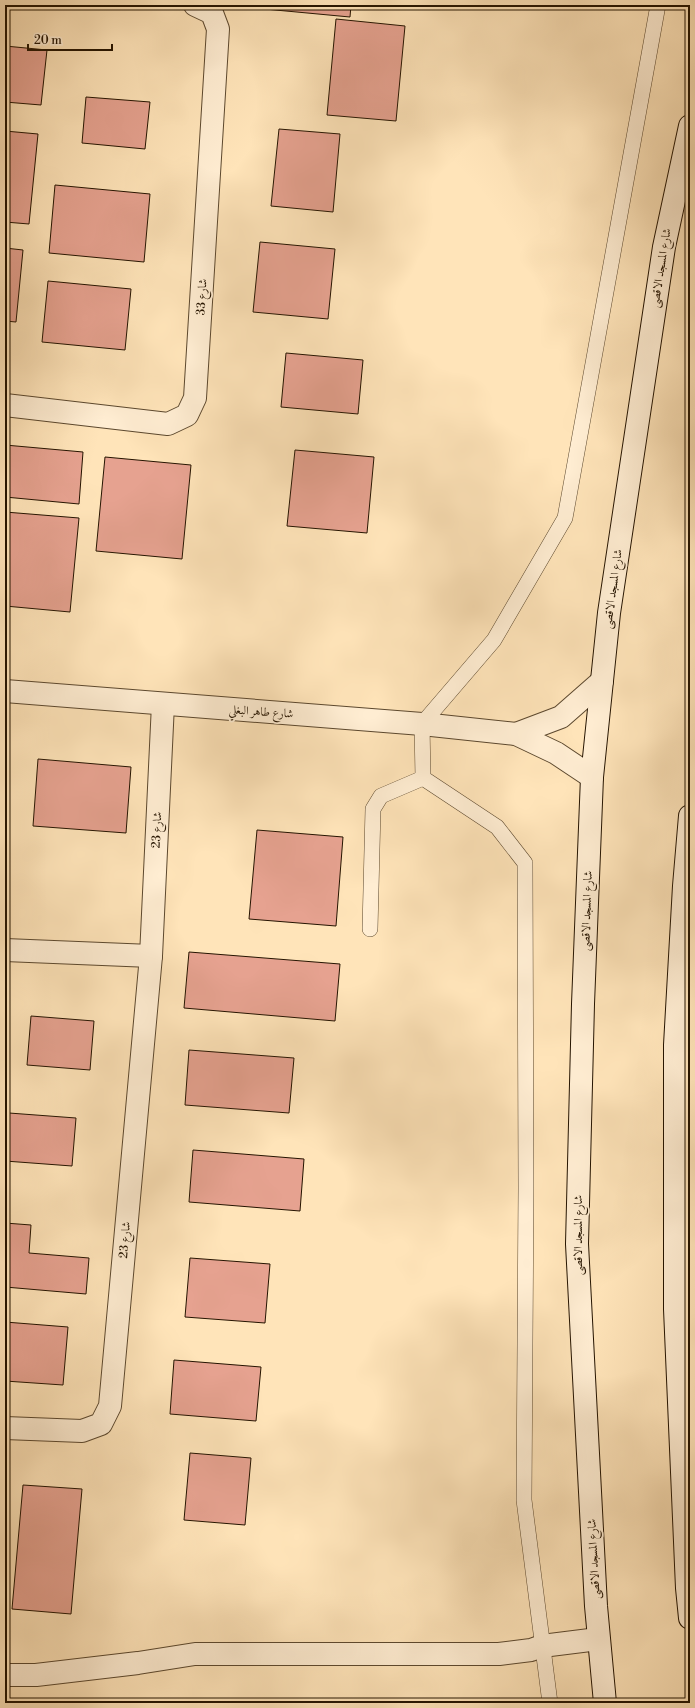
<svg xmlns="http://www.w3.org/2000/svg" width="695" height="1708" font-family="'Libre Bodoni',Amiri,serif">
<rect width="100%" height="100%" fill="#ffe4b9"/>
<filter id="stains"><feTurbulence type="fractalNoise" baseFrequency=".005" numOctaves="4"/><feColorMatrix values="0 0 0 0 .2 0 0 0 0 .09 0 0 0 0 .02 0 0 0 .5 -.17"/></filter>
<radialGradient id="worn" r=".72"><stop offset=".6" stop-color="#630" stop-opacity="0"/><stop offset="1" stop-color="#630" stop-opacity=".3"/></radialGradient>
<g fill="#e6a290" stroke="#251400">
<path d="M254,5H351L350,17L254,8Z"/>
<path d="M336,19L405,26L396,121L327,115Z"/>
<path d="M5,46L47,50L41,105L5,102Z"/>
<path d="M86,97L150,102L145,149L82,143Z"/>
<path d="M279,129L340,134L333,212L271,206Z"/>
<path d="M5,131L38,134L29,224L5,222Z"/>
<path d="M55,185L150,194L144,262L49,253Z"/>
<path d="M260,242L335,249L328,319L253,312Z"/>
<path d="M5,248L23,250L16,322L5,321Z"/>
<path d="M48,281L131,289L125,350L42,342Z"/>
<path d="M286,353L363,360L358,414L281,407Z"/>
<path d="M5,445L83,452L79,504L5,497Z"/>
<path d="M295,450L374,457L367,533L287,526Z"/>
<path d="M105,457L191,465L182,559L96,551Z"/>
<path d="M5,512L79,518L70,612L5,606Z"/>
<path d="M38,759L131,767L126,833L33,826Z"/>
<path d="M257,830L343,837L336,926L249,919Z"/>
<path d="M189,952L340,964L335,1021L184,1008Z"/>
<path d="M31,1016L94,1021L90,1070L27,1065Z"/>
<path d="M189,1050L294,1058L289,1113L185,1105Z"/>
<path d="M9,1113L76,1118L72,1166L5,1161Z"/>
<path d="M193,1150L304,1159L300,1211L189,1202Z"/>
<path d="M5,1223L31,1225L29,1253L89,1258L86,1294L5,1287Z"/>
<path d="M190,1258L270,1264L265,1323L185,1317Z"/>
<path d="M5,1322L68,1327L63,1385L5,1381Z"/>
<path d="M174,1360L261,1367L256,1421L170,1414Z"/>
<path d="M190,1453L251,1458L245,1525L184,1520Z"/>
<path d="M23,1485L82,1489L71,1614L12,1609Z"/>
</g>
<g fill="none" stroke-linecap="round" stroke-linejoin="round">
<defs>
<g id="service">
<path d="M370,929L373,809L381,796L423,778"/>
<path d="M550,1703L524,1500L526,1188L525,863L497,827L423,778L422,724L494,640L565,518L658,5"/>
</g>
<g id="minor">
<path d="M5,405L168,424L187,415L195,398L218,29L212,13L195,5"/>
<path d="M5,950L151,956"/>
<path d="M5,1428L82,1431L101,1424L110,1406L151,956L163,704"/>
<path d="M5,1675H36L138,1663L195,1654H499L531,1650L542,1646L598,1639"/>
</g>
<g id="tertiary">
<path d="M5,691L422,724L516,734L556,753L592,777"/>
<path d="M516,734L561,717L602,681"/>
</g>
<g id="secondary">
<path d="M690,816L684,886L675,1045V1309L687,1588L690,1618"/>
<path d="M605,1703L596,1606L577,1244L583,1004L592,777L609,613L664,247L690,126"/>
</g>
</defs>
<use href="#service" stroke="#5c482e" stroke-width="16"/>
<use href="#minor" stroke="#5c482e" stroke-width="24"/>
<use href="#tertiary" stroke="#5c482e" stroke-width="24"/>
<use href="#secondary" stroke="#251400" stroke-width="24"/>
<use href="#service" stroke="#ffedd2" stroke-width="15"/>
<use href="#minor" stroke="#ffedd2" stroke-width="22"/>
<use href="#tertiary" stroke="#ffedd2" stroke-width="22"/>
<use href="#secondary" stroke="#ffedd2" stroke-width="22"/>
</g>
<g text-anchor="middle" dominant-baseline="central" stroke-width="3.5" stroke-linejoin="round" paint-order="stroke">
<g font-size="12" fill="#251400" stroke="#ffedd2">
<text transform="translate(661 268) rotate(-81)">شارع المسجد الاقصى</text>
<text transform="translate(202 297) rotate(-86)">شارع 33</text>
<text transform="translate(613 589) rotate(-82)">شارع المسجد الاقصى</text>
<text transform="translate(261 712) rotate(4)">شارع طاهر البغلي</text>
<text transform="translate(157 830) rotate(-87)">شارع 23</text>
<text transform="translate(587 911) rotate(-88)">شارع المسجد الاقصى</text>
<text transform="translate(578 1235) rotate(-90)">شارع المسجد الاقصى</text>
<text transform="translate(125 1240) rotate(-85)">شارع 23</text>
<text transform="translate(594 1559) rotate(-93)">شارع المسجد الاقصى</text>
</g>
</g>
<rect width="695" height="1708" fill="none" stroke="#ffe4b9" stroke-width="20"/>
<rect x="6" y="6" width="683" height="1696" fill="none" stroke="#251400" stroke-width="2"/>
<rect x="10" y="10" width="675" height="1688" fill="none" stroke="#251400"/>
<path d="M28 44v6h84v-6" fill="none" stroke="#251400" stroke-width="2"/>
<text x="34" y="44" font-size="12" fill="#251400" stroke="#ffedd2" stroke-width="3" paint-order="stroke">20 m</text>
<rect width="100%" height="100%" filter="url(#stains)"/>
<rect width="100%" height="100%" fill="url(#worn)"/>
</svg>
